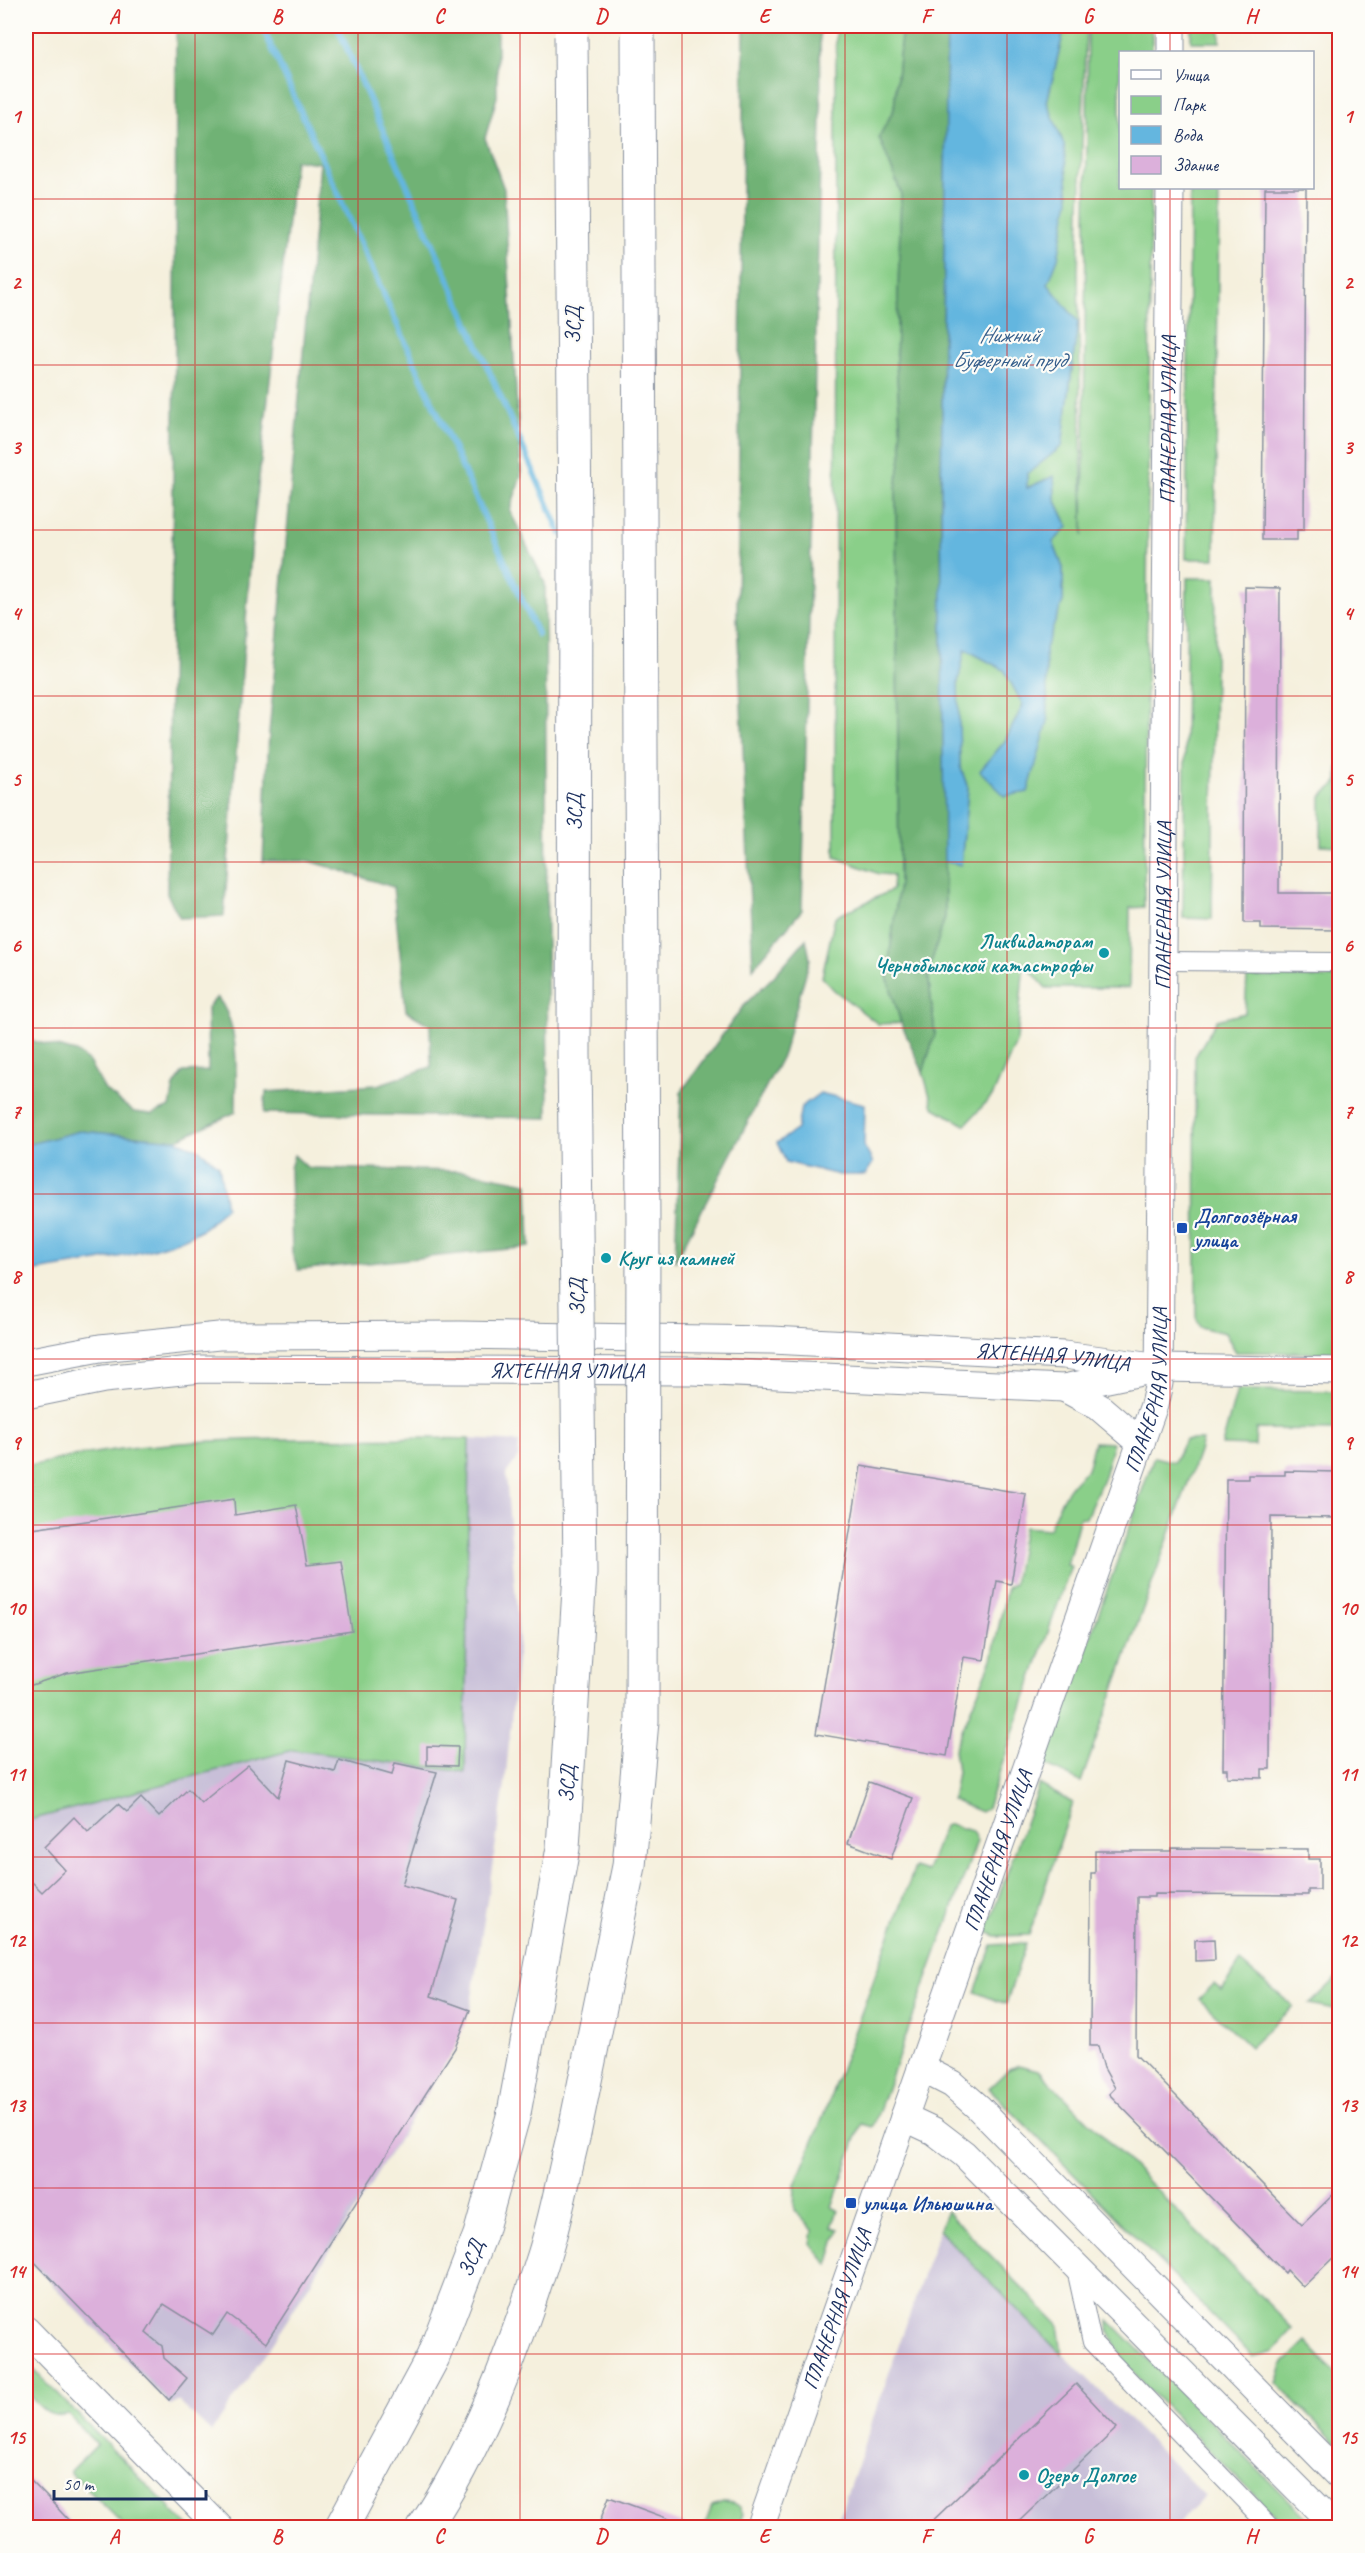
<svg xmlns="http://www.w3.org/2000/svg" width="1365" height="2553" font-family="Caveat,sans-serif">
<rect width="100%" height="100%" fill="#fdfcf7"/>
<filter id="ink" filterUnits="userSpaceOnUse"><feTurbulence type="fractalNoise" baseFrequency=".0167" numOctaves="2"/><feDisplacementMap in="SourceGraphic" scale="12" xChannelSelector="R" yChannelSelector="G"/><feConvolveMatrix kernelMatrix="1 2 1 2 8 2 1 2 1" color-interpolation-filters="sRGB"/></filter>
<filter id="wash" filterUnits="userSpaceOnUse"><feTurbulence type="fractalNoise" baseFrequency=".008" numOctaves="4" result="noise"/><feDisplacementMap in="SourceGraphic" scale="24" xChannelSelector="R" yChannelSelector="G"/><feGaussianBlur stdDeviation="1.35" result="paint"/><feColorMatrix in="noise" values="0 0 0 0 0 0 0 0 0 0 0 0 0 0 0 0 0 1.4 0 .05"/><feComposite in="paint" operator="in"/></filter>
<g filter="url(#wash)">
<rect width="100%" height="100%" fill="#f5f0dd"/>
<g fill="#c8bfd8">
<path d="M469,1439L519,1442L518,1457L506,1474L519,1639L505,1784L470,2010L455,2048L273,2343L211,2432L178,2401L171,2406L26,2258V1821L293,1750L464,1772Z"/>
<path d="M939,2230L1205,2496L1175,2527L835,2528Z"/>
</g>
<g fill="#8acf89" stroke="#527f74" stroke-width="1.5">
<path d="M836,26H902L894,109L879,137L901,193L896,363L902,450L896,489L899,883L887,976L901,1023L878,1024L834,990L822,977L835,917L892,890L893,875L879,874L835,857Z"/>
<path d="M1065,26H1086L1078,272L1083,536L1088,26H1152V52H1120V188H1151L1144,907L1130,908L1129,988H1046L1024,963L1017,1040L993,1095L965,1125L933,1107L923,1072L935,1034L928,973L945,917L944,861L961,864L968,788L960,766L958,682L965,649L1004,670L1023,705L1005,741L981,771L1048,721L1045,648L1063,601V568L1053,542L1068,526L1055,499L1054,476L1026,488L1027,474L1062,446L1078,323L1047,284L1058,258L1064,145L1047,102Z"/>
<rect x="1191" y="26" width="29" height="16"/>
<path d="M1190,188H1219L1215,559H1186Z"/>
<path d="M1187,578H1216L1212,919L1183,918Z"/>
<path d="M1339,624V846L1321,845V797C1327,790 1334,788 1338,780Z"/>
<path d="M1247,977L1339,978V1353L1236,1352L1225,1333L1200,1327L1196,1317L1195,1057L1217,1020L1245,1013Z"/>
<path d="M1237,1390L1339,1391V1430L1256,1429L1255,1446L1222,1445Z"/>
<path d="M429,1438L469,1439L465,1772L293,1750L26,1821V1467C157,1433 294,1440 429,1438Z"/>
<path d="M1185,1440H1202L1199,1452L1081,1782L1045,1765L1154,1457L1174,1462Z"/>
<path d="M1094,1442L1113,1443L1104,1476L1086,1518L1081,1517L1079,1520L1067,1565L1071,1566L987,1808L981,1812L952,1800L957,1772L954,1749L992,1659L1007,1587L1014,1584L1024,1527L1049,1529C1058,1506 1066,1485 1087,1470Z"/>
<path d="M1039,1784L1073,1803L1029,1935L996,1936L986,1932Z"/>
<path d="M949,1824L972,1831L977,1841L874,2124L872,2127L861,2124L832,2207L838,2210L832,2227L839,2229L828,2265L811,2244L813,2230L794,2210L795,2185L823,2117L915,1867L927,1871L944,1826Z"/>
<path d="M1026,1943L1006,2004L975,1992L992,1945Z"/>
<path d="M1240,1962L1293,2006L1250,2047L1199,1999L1214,1984L1222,1991Z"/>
<path d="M1339,1976V2010L1310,2004Z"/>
<path d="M1018,2065L1038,2070L1293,2329L1273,2351L1253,2357L989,2088L1009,2069Z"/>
<path d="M947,2211L1058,2324L1062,2355L939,2230Z"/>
<path d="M1109,2320L1315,2527H1286L1146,2387L1123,2360L1109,2332Z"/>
<path d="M1306,2342L1339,2377V2446L1277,2383L1284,2363Z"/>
<path d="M26,2362L189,2527H126L70,2472L97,2445L68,2414C48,2420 39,2406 26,2392Z"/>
<path d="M723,2502L734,2503L740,2507L743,2514L738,2527H704L712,2506Z"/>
</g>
<g fill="#6fb275" stroke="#45706a" stroke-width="1.5">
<path d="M176,26H497V97L485,138L504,189L521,476L510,511L545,583L548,1118L264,1113L266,1092L377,1085L431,1067L430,1025L406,1011L393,887L310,861H263L269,733L320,163L295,160L252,539L224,916L180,918L167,894L175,351Z"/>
<path d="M744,26H820L821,120L802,910L753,968L737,617Z"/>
<path d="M902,26H947L941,495L945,917L928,973L935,1034L923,1072L901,1023L887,976L899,883L896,489L902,450L896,363L901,193L879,137L894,109Z"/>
<path d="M806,939L810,959L783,1054L675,1262L681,1092L744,1005L774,976Z"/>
<path d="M217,997C241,1024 236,1078 236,1112L176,1140L80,1131L26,1145V1039L76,1052L89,1062L105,1090L134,1112L152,1114L170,1107L174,1086L183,1072L208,1071L207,1008Z"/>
<path d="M294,1155L308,1168L465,1171L528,1183L530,1247L298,1270L292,1253L290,1168Z"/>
</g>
<g fill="#64b6df" stroke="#40729e" stroke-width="1.5">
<path d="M947,26H1065L1047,102L1064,145L1069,199L1058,258L1048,284L1078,322L1062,446L1027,474V488L1054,476L1055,499L1068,527L1053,542L1063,568V601L1045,648L1048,721L1028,792L1005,796L980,771L1005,741L1023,705L1004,670L965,649L958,682L960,766L968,788L961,865L944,861L941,495Z"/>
<path d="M820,1093L865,1104L864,1146L873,1163L865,1175H839L786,1162L777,1143L797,1129L801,1107Z"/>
<path d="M80,1131L176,1140L200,1150L219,1166L226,1207C218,1214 211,1224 202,1229C161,1255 74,1264 26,1273V1145Z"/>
</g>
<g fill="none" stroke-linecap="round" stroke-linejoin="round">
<g stroke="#64b6df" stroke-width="6">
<path d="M262,26L538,635"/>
<path d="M337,26L561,534"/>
</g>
</g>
<g id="blocks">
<g fill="#dcb0db">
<path d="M1265,188H1306L1304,530H1297V540H1262Z"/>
<path d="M1245,587L1280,588L1279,893H1340V930L1261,929V923H1244Z"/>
<path d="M861,1466L1026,1494L1011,1584L997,1581L984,1660L964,1657L947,1756L816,1734Z"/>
<path d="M1285,1471L1340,1472V1518L1271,1517L1270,1769H1262V1778L1227,1777V1769H1223L1226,1479H1248V1475H1285Z"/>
<path d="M234,1499L235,1515L296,1505L307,1565L341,1561L352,1631L67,1673L26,1687V1530Z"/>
<path d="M427,1746L458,1747L457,1766L427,1765Z"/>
<path d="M289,1760L335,1772L339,1760L392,1775L395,1763L437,1772L402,1885L458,1900L431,1996L470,2010L455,2048L266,2343L227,2314L213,2335L164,2304L146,2333L162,2346L164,2358L187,2378L169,2400L26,2253V1876L42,1892L65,1870L44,1847L74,1817L88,1832L118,1804L127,1812L141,1798L159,1817L188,1789L201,1803L248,1765L278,1797Z"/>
<path d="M869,1782L913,1798L891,1859L848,1843Z"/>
<path d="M1172,1848L1308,1849V1859H1320V1890H1308V1895L1154,1894V1897H1137L1136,2055L1302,2225L1340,2188V2251L1303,2287L1287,2270L1285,2273L1109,2094L1115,2088L1104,2068L1098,2046H1090L1091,1873H1095V1851H1172Z"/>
<path d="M1214,1939L1215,1960L1195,1961V1940Z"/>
<path d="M1076,2384L1117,2428L1012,2528H925Z"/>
<path d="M26,2476L46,2496L76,2528H26Z"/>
<path d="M609,2497L688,2526V2528H617L600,2521Z"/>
</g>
</g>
</g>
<g filter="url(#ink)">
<use href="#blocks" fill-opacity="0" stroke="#88909e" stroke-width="1.5"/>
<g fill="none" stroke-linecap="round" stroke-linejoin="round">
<defs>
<g id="street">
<path d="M1164,961L1340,962"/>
<path d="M1076,2269L1092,2342L1271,2528"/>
</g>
<g id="secondary">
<path d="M1171,52V26"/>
<path id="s1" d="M26,1362L100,1348L219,1336L460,1335L772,1340L1064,1355L1160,1368L1340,1371"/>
<path d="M1064,1388L1099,1407L1141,1443"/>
<path id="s2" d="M26,1395L104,1379L201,1369L692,1371L1064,1388L1141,1372"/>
<path d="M921,2068L952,2084L978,2107L1340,2476"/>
<path d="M904,2117L934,2131L964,2154L1337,2528"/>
<path d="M26,2330L220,2528"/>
<path id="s3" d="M760,2528L1154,1405L1159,1383L1170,188"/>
</g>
<g id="highway">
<path id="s4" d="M341,2528L433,2357L480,2235L514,2113"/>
<path d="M424,2528C478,2447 513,2354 542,2262C556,2220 563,2176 574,2134"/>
</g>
</defs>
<use href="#street" stroke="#88909e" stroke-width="20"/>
<use href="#secondary" stroke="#88909e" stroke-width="29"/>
<use href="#highway" stroke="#88909e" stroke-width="35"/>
<use href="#street" stroke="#fff" stroke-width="18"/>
<use href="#secondary" stroke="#fff" stroke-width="27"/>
<use href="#highway" stroke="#fff" stroke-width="33"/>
<defs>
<g id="highway-bridge">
<path id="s5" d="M514,2113L563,1848L580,1573L574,1054L575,537L571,36"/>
<path d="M574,2134L629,1866L642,1721L643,1229L638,35"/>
</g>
</defs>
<use href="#highway-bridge" stroke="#88909e" stroke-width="35" stroke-linecap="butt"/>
<use href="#highway-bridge" stroke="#fff" stroke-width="33"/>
</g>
</g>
<path fill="none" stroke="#d62828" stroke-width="1.5" stroke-opacity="0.55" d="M195,26V2528M358,26V2528M520,26V2528M682,26V2528M845,26V2528M1007,26V2528M1170,26V52M1170,188V2528M26,199H1340M26,365H1340M26,530H1340M26,696H1340M26,862H1340M26,1028H1340M26,1194H1340M26,1359H1340M26,1525H1340M26,1691H1340M26,1857H1340M26,2023H1340M26,2188H1340M26,2354H1340"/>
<g fill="#0f9aa8" stroke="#fdfcf7" stroke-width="2">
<circle cx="1104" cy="953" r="6"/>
<circle cx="606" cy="1258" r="6"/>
<circle cx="1024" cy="2475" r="6"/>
</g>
<g fill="#1a4fb4" stroke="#fdfcf7" stroke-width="2">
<rect x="1176" y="1222" width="12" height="12" rx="3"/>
<rect x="845" y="2197" width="12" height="12" rx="3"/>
</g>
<g text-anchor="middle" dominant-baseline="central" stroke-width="4.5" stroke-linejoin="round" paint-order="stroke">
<g font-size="21" fill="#1b2f5e" stroke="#fdfcf7">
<text transform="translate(573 325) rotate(-90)">ЗСД</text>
<text stroke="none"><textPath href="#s3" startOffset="2176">ПЛАНЕРНАЯ УЛИЦА</textPath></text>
<text stroke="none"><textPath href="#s5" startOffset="1306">ЗСД</textPath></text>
<text stroke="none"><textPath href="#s3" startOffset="1690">ПЛАНЕРНАЯ УЛИЦА</textPath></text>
<text transform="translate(577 1297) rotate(-91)">ЗСД</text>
<text stroke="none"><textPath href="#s1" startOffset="1029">ЯХТЕННАЯ УЛИЦА</textPath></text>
<text stroke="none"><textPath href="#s2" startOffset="543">ЯХТЕННАЯ УЛИЦА</textPath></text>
<text stroke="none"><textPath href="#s3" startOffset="1204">ПЛАНЕРНАЯ УЛИЦА</textPath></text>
<text stroke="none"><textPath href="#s5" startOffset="334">ЗСД</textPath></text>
<text stroke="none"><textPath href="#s3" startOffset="718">ПЛАНЕРНАЯ УЛИЦА</textPath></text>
<text stroke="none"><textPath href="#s4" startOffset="300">ЗСД</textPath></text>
<text stroke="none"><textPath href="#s3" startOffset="232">ПЛАНЕРНАЯ УЛИЦА</textPath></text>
</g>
<g font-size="21" font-weight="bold" fill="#0d838f" stroke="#fdfcf7" text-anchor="start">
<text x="1092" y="941" text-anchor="end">Ликвидаторам<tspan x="1092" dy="24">Чернобыльской катастрофы</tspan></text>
<text x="618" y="1258">Круг из камней</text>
<text x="1036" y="2475">Озеро Долгое</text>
</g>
<g font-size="21" font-weight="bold" fill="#164399" stroke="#fdfcf7" text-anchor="start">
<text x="1194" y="1216">Долгоозёрная<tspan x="1194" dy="24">улица</tspan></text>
<text x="863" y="2203">улица Ильюшина</text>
</g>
<g font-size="22" font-style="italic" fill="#355e8b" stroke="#fdfcf7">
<text x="1009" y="335">Нижний<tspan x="1009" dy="25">Буферный пруд</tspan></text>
</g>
</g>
<rect width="1365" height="2553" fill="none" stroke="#fdfcf7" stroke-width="66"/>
<rect x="1119" y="51" width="195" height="138" fill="#fdfcf7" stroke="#a3aaba" stroke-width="1.5"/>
<rect x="1131" y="70" width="30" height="9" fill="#ffffff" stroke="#a3aaba" stroke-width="1.5"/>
<text x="1173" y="81" font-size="18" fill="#1b2f5e">Улица</text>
<rect x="1131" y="96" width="30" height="18" fill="#8acf89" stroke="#a3aaba" stroke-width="1.5"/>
<text x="1173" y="111" font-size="18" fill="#1b2f5e">Парк</text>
<rect x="1131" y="126" width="30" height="18" fill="#64b6df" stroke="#a3aaba" stroke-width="1.5"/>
<text x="1173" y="141" font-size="18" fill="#1b2f5e">Вода</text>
<rect x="1131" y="156" width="30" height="18" fill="#dcb0db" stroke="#a3aaba" stroke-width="1.5"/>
<text x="1173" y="171" font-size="18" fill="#1b2f5e">Здание</text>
<path d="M54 2490v9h152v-9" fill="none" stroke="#1b2f5e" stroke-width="3"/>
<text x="63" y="2490" font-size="18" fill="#1b2f5e" stroke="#fdfcf7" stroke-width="4.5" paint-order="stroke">50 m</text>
<rect x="33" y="33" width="1299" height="2487" fill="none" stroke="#d62828" stroke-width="2"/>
<g font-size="20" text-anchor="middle" font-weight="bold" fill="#d62828">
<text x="114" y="23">A</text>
<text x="277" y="23">B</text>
<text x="439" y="23">C</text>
<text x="601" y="23">D</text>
<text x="764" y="23">E</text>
<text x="926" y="23">F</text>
<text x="1088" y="23">G</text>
<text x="1251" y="23">H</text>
<text x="16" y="123">1</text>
<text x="1348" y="123">1</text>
<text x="16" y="289">2</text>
<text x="1348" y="289">2</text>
<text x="16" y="454">3</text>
<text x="1348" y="454">3</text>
<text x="16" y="620">4</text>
<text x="1348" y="620">4</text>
<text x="16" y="786">5</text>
<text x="1348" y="786">5</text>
<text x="16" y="952">6</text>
<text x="1348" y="952">6</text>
<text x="16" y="1118">7</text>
<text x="1348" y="1118">7</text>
<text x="16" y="1283">8</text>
<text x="1348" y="1283">8</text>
<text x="16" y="1449">9</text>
<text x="1348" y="1449">9</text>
<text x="16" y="1615">10</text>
<text x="1348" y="1615">10</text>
<text x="16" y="1781">11</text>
<text x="1348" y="1781">11</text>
<text x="16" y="1947">12</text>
<text x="1348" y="1947">12</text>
<text x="16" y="2112">13</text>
<text x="1348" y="2112">13</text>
<text x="16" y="2278">14</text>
<text x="1348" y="2278">14</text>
<text x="16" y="2444">15</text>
<text x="1348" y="2444">15</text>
<text x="114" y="2543">A</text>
<text x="277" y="2543">B</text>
<text x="439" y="2543">C</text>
<text x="601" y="2543">D</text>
<text x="764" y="2543">E</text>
<text x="926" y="2543">F</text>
<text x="1088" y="2543">G</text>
<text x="1251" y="2543">H</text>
</g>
</svg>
